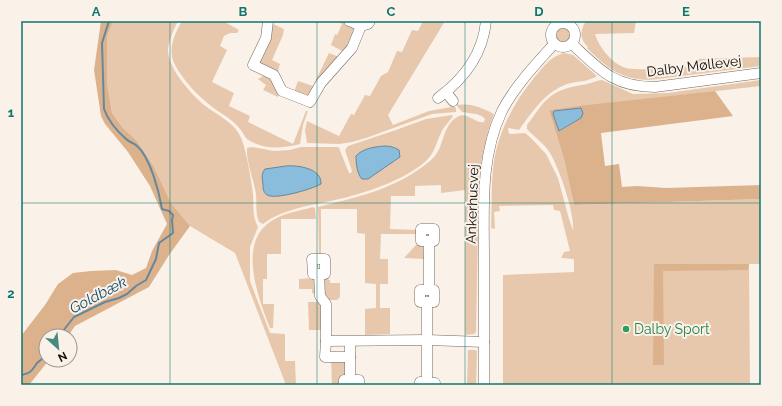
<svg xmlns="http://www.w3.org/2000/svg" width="782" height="406" font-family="Raleway,sans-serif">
<rect width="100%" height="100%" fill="#faf1e9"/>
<g fill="#e7c8ad">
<path d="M113,21H178C175,26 168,43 168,50C168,68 190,93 204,105C217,115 236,123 242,140C247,154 251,179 253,194C254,207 252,215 258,227L250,247V281L270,333L285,334V361H295L296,385H286L235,253L190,226L171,203L154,167L137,141L123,128L112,113L107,82V37Z"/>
<path d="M182,21H223L239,30L237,33H230L224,36L220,46L227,50L212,82L234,93L229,106L250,116L248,122L293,144L306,111H308L303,125L300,144C283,148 268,150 252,142C245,139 244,134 240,129C238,126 234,123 231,120C222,113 212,108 204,100C194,92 173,68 172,56C170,44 176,31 182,21Z"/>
<path d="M336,21H342L352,25L355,35L344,52L331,45L335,34L337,35L342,24Z"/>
<path d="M423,21H445L388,115L393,125L429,111L451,107L447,99L456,108V112L432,114L366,138L352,142L339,144L307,143L305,130L307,121L339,136L351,114L354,115L365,95L370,96L381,76L388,72L397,51L402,52L412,30L418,31Z"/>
<path d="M586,21H636L634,33L595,34C599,47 610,61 623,67C633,72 682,67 695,66L696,59L761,57V66L650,80C620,79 607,68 587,48L588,47C579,38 580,31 586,21Z"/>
<path d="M271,23L284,29L283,35L272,60L280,64L277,74L261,65L258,60Z"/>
<circle cx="563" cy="35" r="7"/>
<path d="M329,53L339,57L311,93L303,97L294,92L298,81L313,86Z"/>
<path d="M564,53L573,55L597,76C588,82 577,81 567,84C545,92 532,112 519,130L508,128L509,134L525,133L531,138L546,154L558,178L569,219L573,230C575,214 559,168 550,153C545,144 534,137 527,129V125C535,115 542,101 554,94C563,88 576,86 587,84C592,83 597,80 602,80L633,94L668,93L761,80V86L549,110L564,159L574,205L761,199V264H749L750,385H503V275L574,272V259L561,258L564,252L570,251L560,211L554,210L553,205L499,206L500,211L494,212L495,229L491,228C492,209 491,189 493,169C496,136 513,103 534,78C543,67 550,57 564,53Z"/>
<path d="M265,75L271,77L280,93L278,97L263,90L266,85L258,79Z"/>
<path d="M456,101L458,105C472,103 482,108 494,114C486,135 482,155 479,177L476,332L474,334L465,335V190L441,193V185L415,186V196H391L390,229L417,230V234H381L380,259H388V284H380V308H390V334L365,335V309L376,308V284L365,283V234L357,233V209H321V254L319,255L318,207C355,198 394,189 425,165C428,162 432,160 434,157C445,145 442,124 459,116C467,112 476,124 484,122L485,119L482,116L476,114L462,112L454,102Z"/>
<path d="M452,115L453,116C449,122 444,126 441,133C436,143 435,152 427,160C406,180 363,194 335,200C310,206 285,208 263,224L259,222C255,213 257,203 256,194C254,180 246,162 247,148L252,147L274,151L290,150L301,147H337L339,148L349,173H351L352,171L345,150L348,146L396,130L426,119Z"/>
<path d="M313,207L315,208L316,219H281V254H267V279H263V304H274L273,328H270C259,300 237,244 270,222C282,213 299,211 313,207Z"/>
<path d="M416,245H423L424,259L404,258Z"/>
<path d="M313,278L315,280V294L312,293V289H299V279Z"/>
<path d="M323,278L330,280V283H340V297L337,300H328L321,293Z"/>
<path d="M308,302H320L324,306L323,330H309Z"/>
<path d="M468,350H475L477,351L476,385H467Z"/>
<path d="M331,358L346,360L348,376L341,385H332Z"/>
</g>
<g fill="#dcb28d" fill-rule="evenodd">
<path d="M101,21H113L107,37V82L112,113L123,128L137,141L154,167L171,203L190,226L169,255L149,287L75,326L68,336H46V360H49L29,385H21V336L45,305L58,284L73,273L91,271L116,270L132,275L146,268L152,251L167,224L150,186L128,152L105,124L101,116L94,70Z"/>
<path d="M715,91L733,116L601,133L605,166L619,164L622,187L637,186L666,188L761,185V199L574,205L564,159L549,110L587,105ZM553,114L581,118L560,131Z"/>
<path d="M654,264H749L748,270L663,271L664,365H653Z"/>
</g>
<g fill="#8abcdc" stroke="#65889d">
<path d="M581,108L583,113L581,118L559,131L553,114L554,111Z"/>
<path d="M384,146C390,146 394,147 399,150L400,157L368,179H362C357,174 356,163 356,156C363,148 375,147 384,146Z"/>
<path d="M286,166C297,165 322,168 321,184C312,189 276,200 267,195C263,192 263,188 263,184C262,178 261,174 265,169Z"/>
</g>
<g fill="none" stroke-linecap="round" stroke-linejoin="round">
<g stroke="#65889d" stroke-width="2">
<path d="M59,336L74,317L105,302L119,298L127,294L136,286L146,280L156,259L159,243L173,233L172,220L173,215L169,211L162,209C159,191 150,157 137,146C134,143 129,142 126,139C117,131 108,120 104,109L102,43L109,21"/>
<path d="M21,375C32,373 32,370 37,363C39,361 43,358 46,357"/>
</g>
<defs>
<g id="minor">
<path d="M268,21L266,38L253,65L274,75L282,91L310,102L321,83L352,48L361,26"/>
<path d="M349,21L361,26L368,24L370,21"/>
<circle cx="563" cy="35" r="12"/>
<path d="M572,44C600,70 614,87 655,87L761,73"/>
<path d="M446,92L453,101"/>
<path d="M438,98C464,79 483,54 486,21"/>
<path d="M319,274H313L312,259H325V274H319L320,296L326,304V341L427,340L484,342"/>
<path d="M429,290V241H434V229H421V241H429"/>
<path d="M326,341L325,357H350"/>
<path d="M350,342V380"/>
<path d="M427,383V302H420V290H434V302H427"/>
<path d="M344,385V380H359V385"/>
<path d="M420,385V382L435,383V385"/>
<path d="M484,385C484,342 484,300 484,257C484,209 480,157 502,111C515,86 535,65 554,44"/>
</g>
</defs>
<use href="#minor" stroke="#726a63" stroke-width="11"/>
<use href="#minor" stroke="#fff" stroke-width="10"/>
</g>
<path fill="none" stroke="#0f766e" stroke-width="1" stroke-opacity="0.55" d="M170,21V385M317,21V385M465,21V385M612,21V385M21,203H761"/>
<circle fill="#2e9e5b" stroke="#faf1e9" stroke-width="1.5" cx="626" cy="329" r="4"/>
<g text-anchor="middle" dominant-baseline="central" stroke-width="4" stroke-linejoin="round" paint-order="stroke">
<g font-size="14" fill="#100d0b" stroke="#faf1e9">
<text transform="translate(694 66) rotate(-7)">Dalby Møllevej</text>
<text transform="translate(472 204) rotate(-88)">Ankerhusvej</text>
</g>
<g font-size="14" fill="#27864d" stroke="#faf1e9" text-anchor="start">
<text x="634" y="329">Dalby Sport</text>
</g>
<g font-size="15" font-style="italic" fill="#0d4c6b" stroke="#faf1e9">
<text transform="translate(98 295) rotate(-28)">Goldbæk</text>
</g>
</g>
<rect width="782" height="406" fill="none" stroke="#faf1e9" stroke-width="44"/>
<g transform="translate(58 348) rotate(153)"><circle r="19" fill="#faf1e9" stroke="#9c9690"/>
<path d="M0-3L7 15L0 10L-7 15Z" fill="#478b80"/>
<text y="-6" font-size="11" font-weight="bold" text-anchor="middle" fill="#100d0b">N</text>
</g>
<rect x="22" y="22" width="738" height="362" fill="none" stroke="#0f766e" stroke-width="1.5"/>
<g font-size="13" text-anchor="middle" font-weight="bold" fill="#0f766e">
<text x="96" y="16">A</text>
<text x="243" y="16">B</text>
<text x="391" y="16">C</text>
<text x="539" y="16">D</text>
<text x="686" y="16">E</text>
<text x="11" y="117">1</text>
<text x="11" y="298">2</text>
</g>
</svg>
